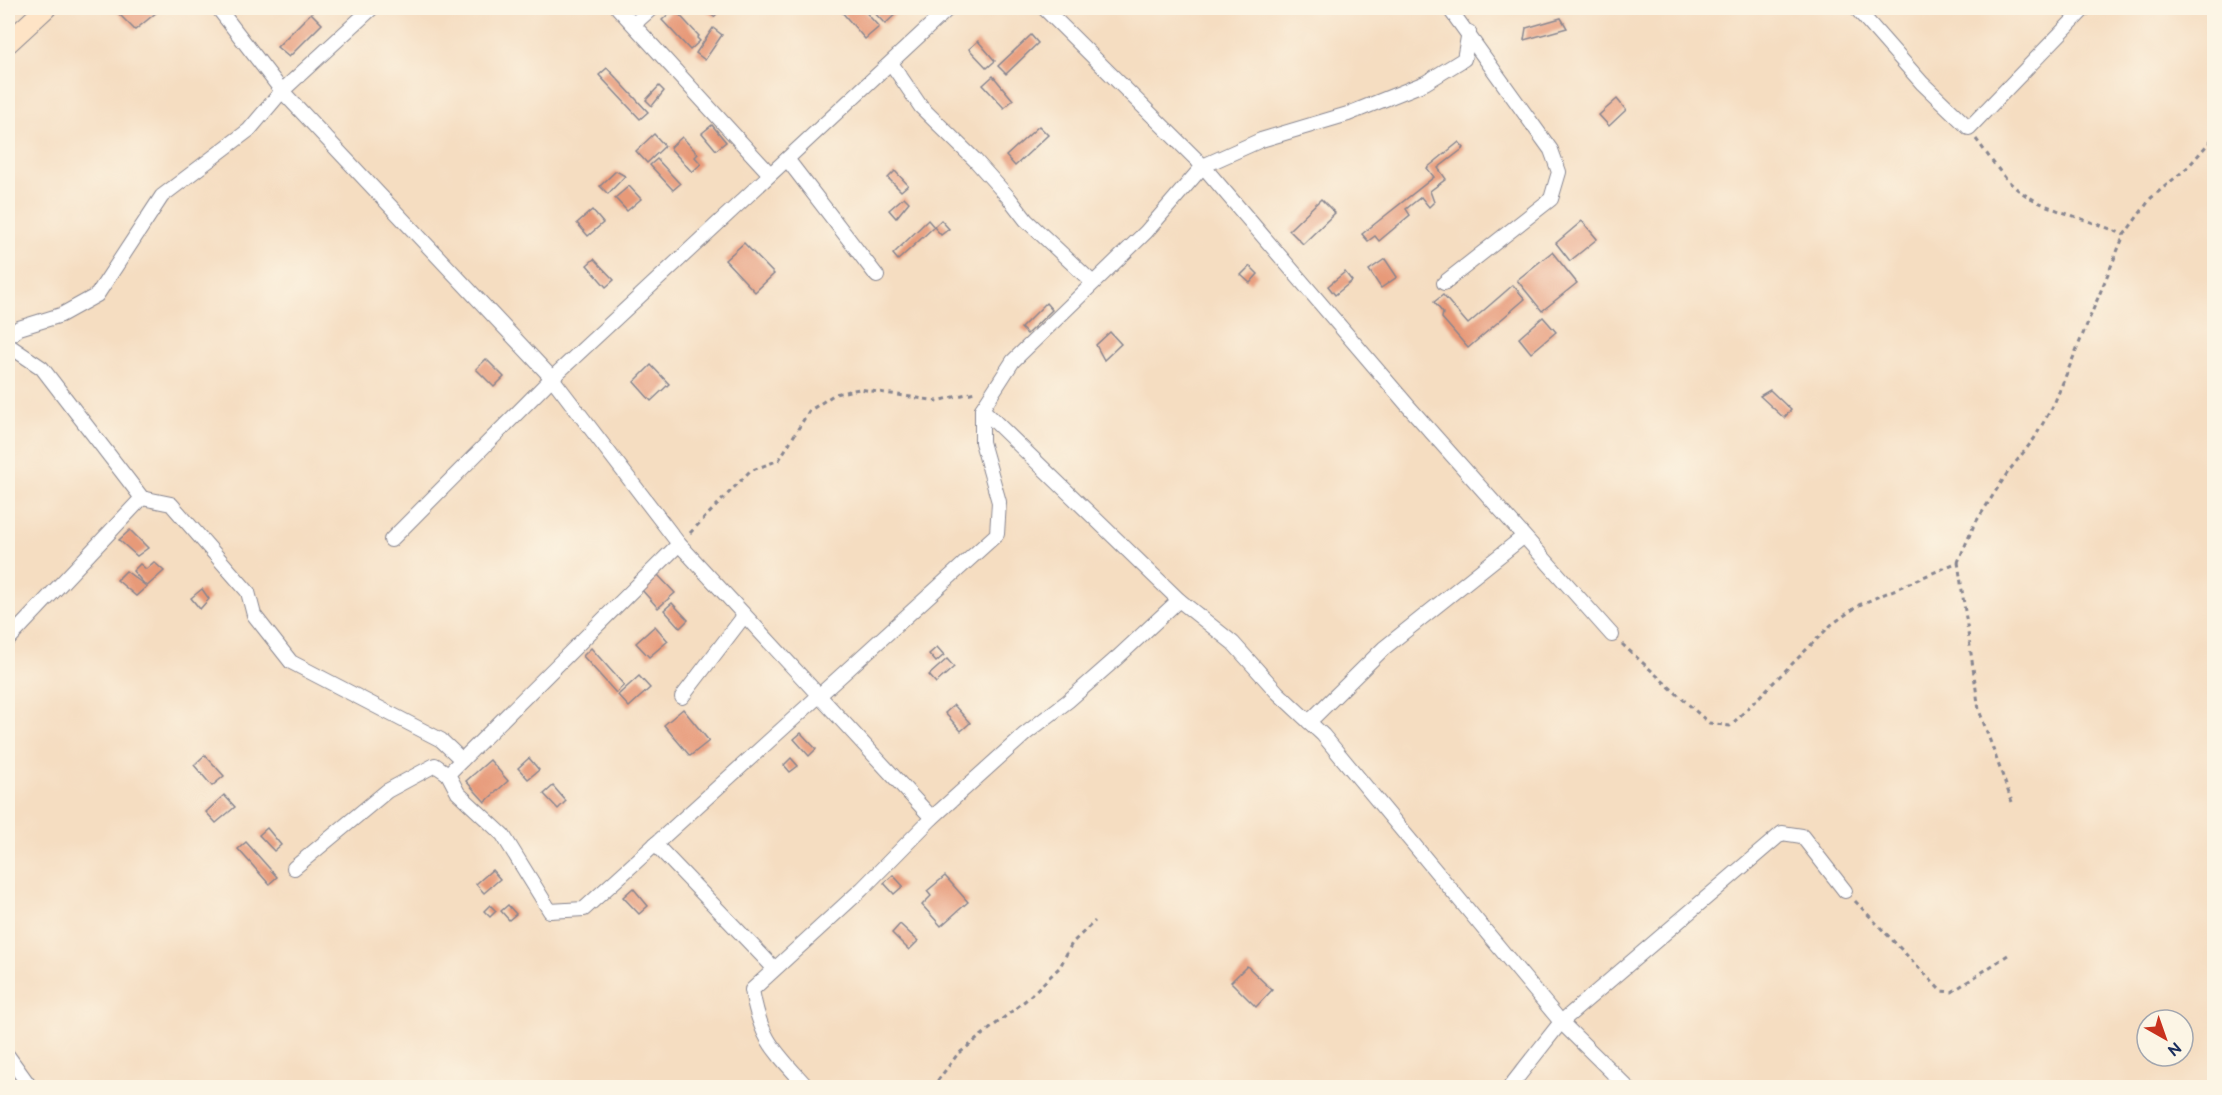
<svg xmlns="http://www.w3.org/2000/svg" width="2222" height="1095" font-family="'Balsamiq Sans',sans-serif">
<rect width="100%" height="100%" fill="#fcf5e5"/>
<filter id="ink" filterUnits="userSpaceOnUse"><feTurbulence type="fractalNoise" baseFrequency=".0167" numOctaves="2"/><feDisplacementMap in="SourceGraphic" scale="12" xChannelSelector="R" yChannelSelector="G"/><feConvolveMatrix kernelMatrix="1 2 1 2 8 2 1 2 1" color-interpolation-filters="sRGB"/></filter>
<filter id="wash" filterUnits="userSpaceOnUse"><feTurbulence type="fractalNoise" baseFrequency=".008" numOctaves="4" result="noise"/><feDisplacementMap in="SourceGraphic" scale="24" xChannelSelector="R" yChannelSelector="G"/><feGaussianBlur stdDeviation="1.35" result="paint"/><feColorMatrix in="noise" values="0 0 0 0 0 0 0 0 0 0 0 0 0 0 0 0 0 1.4 0 .05"/><feComposite in="paint" operator="in"/></filter>
<g filter="url(#wash)">
<rect width="100%" height="100%" fill="#f5ddc1"/>
<g id="blocks">
<g fill="#e79a79">
<path d="M113,8H153L157,12L135,30Z"/>
<path d="M704,8H722L714,17Z"/>
<path d="M844,8H862L879,27L865,39L841,11Z"/>
<path d="M870,8H898L900,10L885,24Z"/>
<path d="M674,9L699,36L697,38L700,41L690,50L662,20Z"/>
<path d="M311,13L322,24L289,57L277,47Z"/>
<path d="M1561,18L1567,28L1524,40L1526,28Z"/>
<path d="M713,28L722,35L705,60L696,53Z"/>
<path d="M1031,35L1038,43L1006,74L998,66Z"/>
<path d="M978,41L995,61L987,68L969,49Z"/>
<path d="M607,68L648,112L640,119L599,75Z"/>
<path d="M993,76L1013,100L1004,108L983,85Z"/>
<path d="M659,86L664,91L652,106L646,100Z"/>
<path d="M1617,99L1626,110L1609,126L1599,115Z"/>
<path d="M712,125L726,142L716,150L702,133Z"/>
<path d="M1039,126L1048,135L1015,166L1006,156Z"/>
<path d="M654,134L665,146L647,163L636,151Z"/>
<path d="M682,137L698,154L695,157L701,164L692,172L670,148Z"/>
<path d="M1459,142L1464,148L1438,168L1446,179L1430,191L1434,202L1429,207L1421,197L1406,209L1410,215L1379,241L1375,236L1368,241L1362,234L1434,177L1427,168Z"/>
<path d="M657,159L680,184L673,190L650,165Z"/>
<path d="M616,171L625,176L608,194L600,186Z"/>
<path d="M895,171L908,185L901,191L888,178Z"/>
<path d="M629,186L641,199L627,211L615,198Z"/>
<path d="M904,197L909,202L896,218L889,210Z"/>
<path d="M1321,199L1335,213L1303,244L1289,230Z"/>
<path d="M592,210L603,223L588,236L577,223Z"/>
<path d="M928,220L934,227L898,260L893,254Z"/>
<path d="M941,220L949,229L941,235L934,227Z"/>
<path d="M1582,221L1597,239L1570,261L1556,243Z"/>
<path d="M744,243L774,274L755,292L725,260Z"/>
<path d="M1552,252L1577,283L1542,311L1517,280Z"/>
<path d="M594,259L614,280L606,287L587,265Z"/>
<path d="M1385,259L1397,277L1381,288L1369,270Z"/>
<path d="M1250,266L1258,274L1250,283L1241,275Z"/>
<path d="M1345,272L1352,281L1335,295L1328,286Z"/>
<path d="M1513,285L1525,299L1468,348L1442,318L1443,313L1434,302L1443,295L1468,324Z"/>
<path d="M1046,303L1052,310L1027,334L1021,328Z"/>
<path d="M1543,317L1556,332L1531,353L1519,338Z"/>
<path d="M1110,332L1121,344L1104,360L1096,345Z"/>
<path d="M486,359L504,377L494,387L476,369Z"/>
<path d="M651,365L669,384L651,401L634,382Z"/>
<path d="M1770,390L1791,410L1784,418L1760,396Z"/>
<path d="M130,530L148,548L137,556L119,540Z"/>
<path d="M154,562L164,571L136,596L117,580L126,571L146,586L133,571L140,564L146,569Z"/>
<path d="M658,575L675,593L658,608L641,589Z"/>
<path d="M202,589L209,599L200,609L191,598Z"/>
<path d="M672,603L688,620L680,628L664,610Z"/>
<path d="M655,626L668,641L649,657L636,643Z"/>
<path d="M937,647L944,655L936,662L929,654Z"/>
<path d="M591,648L624,685L616,693L583,656Z"/>
<path d="M947,659L954,667L936,683L929,675Z"/>
<path d="M639,676L650,688L629,707L618,695Z"/>
<path d="M954,705L970,723L961,731L945,713Z"/>
<path d="M683,709L709,741L690,756L664,725Z"/>
<path d="M801,733L816,749L809,756L794,739Z"/>
<path d="M205,755L224,776L212,786L194,765Z"/>
<path d="M529,758L539,770L528,779L518,768Z"/>
<path d="M791,758L798,766L790,772L784,765Z"/>
<path d="M490,760L508,781L485,802L466,781Z"/>
<path d="M553,786L566,801L558,809L544,794Z"/>
<path d="M224,795L235,807L216,823L206,812Z"/>
<path d="M267,828L281,845L274,851L259,835Z"/>
<path d="M246,842L277,877L269,884L238,849Z"/>
<path d="M492,870L500,879L484,893L476,884Z"/>
<path d="M893,875L903,886L894,894L884,883Z"/>
<path d="M945,876L968,902L941,926L922,905L931,896L927,891Z"/>
<path d="M633,888L648,906L639,914L623,897Z"/>
<path d="M490,905L496,911L490,917L484,911Z"/>
<path d="M508,905L516,914L509,920L501,911Z"/>
<path d="M900,924L918,941L909,950L892,933Z"/>
<path d="M1247,966L1272,990L1256,1007L1231,982Z"/>
</g>
</g>
</g>
<g filter="url(#ink)">
<use href="#blocks" fill-opacity="0" stroke="#888690" stroke-width="1.5"/>
<g fill="none" stroke-linecap="round" stroke-linejoin="round">
<defs>
<g id="street">
<path d="M218,8L282,91L552,378L679,544L932,818"/>
<path d="M618,8L770,174"/>
<path d="M1044,8L1203,166L1409,407L1612,635"/>
<path d="M1856,8L1922,83L1969,128L2085,8"/>
<path d="M634,24L652,8"/>
<path d="M891,63L921,107L975,160L1009,198L1026,220L1093,283"/>
<path d="M787,159L877,276"/>
<path d="M1444,283L1551,199L1559,172L1551,150L1449,8"/>
<path d="M8,337L19,328L61,315L97,295L162,196L249,130L282,91L372,8"/>
<path d="M8,345L42,368L142,498L171,504L248,592L254,615L291,662L441,740L462,760"/>
<path d="M982,409L1179,600L1233,643L1277,692L1323,735L1561,1022L1628,1088"/>
<path d="M391,540L552,378L949,8"/>
<path d="M679,544L448,774L458,793L503,835L550,911L584,909L997,534L999,502L982,442V409L1013,361L1146,232L1203,166L1261,140L1348,114L1425,83L1464,59L1469,32"/>
<path d="M8,640L142,498"/>
<path d="M682,697L744,616"/>
<path d="M1309,722L1384,648L1523,537"/>
<path d="M655,844L774,968"/>
<path d="M294,868L387,791L435,765L448,774"/>
<path d="M8,1056L31,1088"/>
<path d="M808,1088C774,1050 761,1041 752,990L862,889L932,818L1025,734L1068,701L1118,657L1179,600"/>
<path d="M1509,1088L1561,1022L1782,833L1802,836L1845,891"/>
</g>
<path id="secondary" d="M8,43L46,8"/>
</defs>
<use href="#street" stroke="#888690" stroke-width="16"/>
<use href="#secondary" stroke="#888690" stroke-width="22"/>
<g stroke="#888690" stroke-width="3" stroke-dasharray="4.5 4.5" stroke-linecap="butt">
<path d="M1976,139C1989,156 2001,176 2017,189C2045,211 2091,219 2124,235"/>
<path d="M690,533L750,471L779,460L809,411L835,394L859,389L937,401L975,392"/>
<path d="M1958,562L1979,710L2012,802"/>
<path d="M1622,644L1709,723L1730,726L1831,625L1859,605L1958,562L1974,525L2008,472L2034,439L2054,404L2124,235L2151,198L2188,167L2214,137"/>
<path d="M1855,901L1941,991L1952,992L2008,955"/>
<path d="M932,1088L957,1055L1026,1000L1060,967L1072,943L1095,921"/>
</g>
<use href="#street" stroke="#fff" stroke-width="14"/>
<use href="#secondary" stroke="#fee4c6" stroke-width="20"/>
</g>
</g>
<rect width="2222" height="1095" fill="none" stroke="#fcf5e5" stroke-width="30"/>
<g transform="translate(2165 1038) rotate(140)"><circle r="28" fill="#fcf5e5" stroke="#a2a6af" stroke-width="1.5"/>
<path d="M0-4.5L10 22L0 15L-10 22Z" fill="#c8321e"/>
<text y="-9" font-size="16" font-weight="bold" text-anchor="middle" fill="#1b2f5e">N</text>
</g>
</svg>
